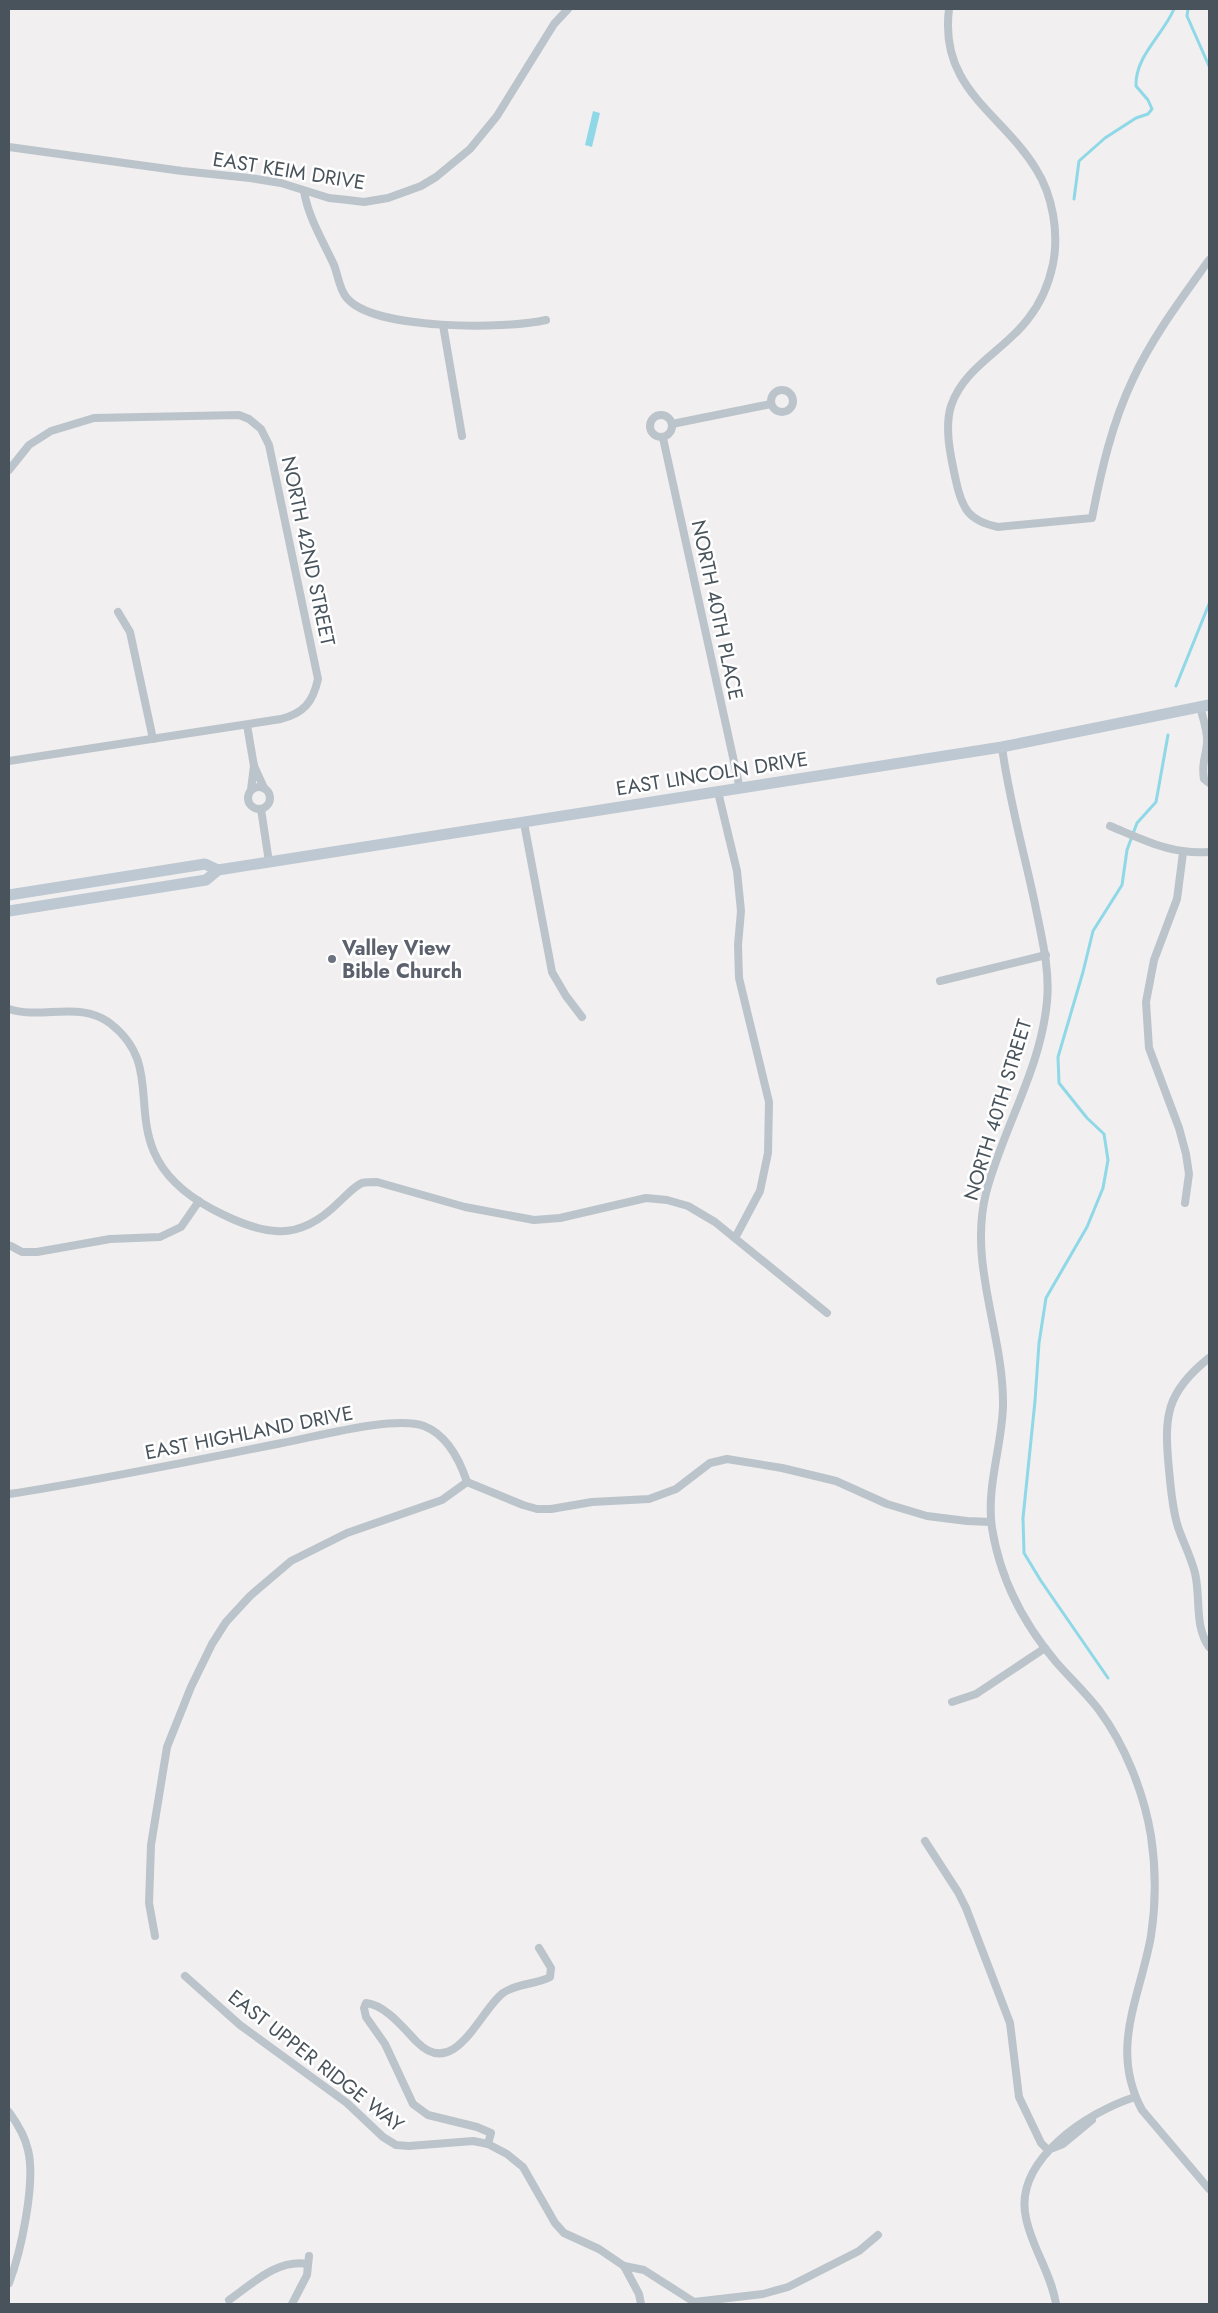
<svg xmlns="http://www.w3.org/2000/svg" width="1218" height="2313" font-family="Jost,sans-serif">
<rect width="100%" height="100%" fill="#f1efef"/>
<path fill="#8fd8e7" d="M593,111L600,113L592,147L585,145Z"/>
<g fill="none" stroke-linecap="round" stroke-linejoin="round">
<g stroke="#8fd8e7" stroke-width="3">
<path d="M1188,9L1187,16L1209,66"/>
<path d="M1074,199L1079,161L1105,138L1136,118L1148,114L1152,109L1148,100L1136,86C1135,56 1163,35 1174,9"/>
<path d="M1176,686L1209,604"/>
<path d="M1108,1678L1041,1581L1024,1553L1023,1518L1035,1401L1039,1343L1046,1298L1087,1227L1103,1188L1108,1160L1104,1134L1087,1118L1059,1083L1058,1057L1083,972L1093,931L1122,885L1127,850L1137,823L1156,802L1168,735"/>
</g>
<g stroke="#bbc4cb" stroke-width="8">
<path d="M949,9C939,89 1001,112 1036,169C1053,196 1059,233 1053,264C1049,283 1040,304 1028,319C1005,350 964,367 951,406C944,429 951,458 956,481C962,509 969,521 998,527L1092,518C1101,471 1112,423 1133,379C1153,336 1182,298 1209,260"/>
<path d="M9,147L182,171L250,178L281,183L329,198L348,200L364,202L388,198L421,186L436,177L470,149L497,116L554,24L568,9"/>
<path d="M304,191C308,217 323,241 334,265C338,275 339,288 346,297C372,331 507,329 546,320"/>
<path d="M443,325L462,436"/>
<circle cx="782" cy="401" r="11"/>
<circle cx="661" cy="426" r="11"/>
<path d="M672,424L771,404"/>
<path d="M663,438L740,789"/>
<path d="M9,470L29,445L51,431L94,418L239,415L249,419L261,429L269,445L318,679C313,702 304,713 281,719L9,761"/>
<path d="M118,612L130,632L153,739"/>
<path d="M1200,707C1203,718 1208,732 1207,743C1206,759 1201,762 1204,779L1209,783"/>
<path d="M247,725L254,766L264,788"/>
<path d="M1002,747C1009,801 1025,855 1036,909C1042,939 1050,970 1047,1001C1041,1069 1003,1128 986,1193C968,1265 1004,1334 1003,1406C1002,1446 986,1487 992,1528C1000,1578 1023,1623 1056,1662C1070,1678 1086,1693 1099,1710C1125,1745 1144,1793 1151,1836C1156,1869 1156,1903 1151,1936C1140,1998 1109,2048 1142,2110L1209,2189"/>
<circle cx="259" cy="798" r="11"/>
<path d="M251,790L254,766"/>
<path d="M718,792L737,871L741,911L738,945L739,978L769,1102L768,1153L760,1191L735,1238"/>
<path d="M261,809L269,862"/>
<path d="M524,823L552,972L566,996L582,1017"/>
<path d="M1110,826C1144,840 1172,855 1209,852"/>
<path d="M1183,853L1177,899L1154,960L1146,1002L1149,1048L1179,1128L1186,1154L1189,1174L1185,1203"/>
<path d="M940,981L1046,955"/>
<path d="M9,1009C42,1020 81,1000 111,1024C158,1061 134,1105 154,1152C165,1178 188,1196 212,1209C231,1219 254,1230 276,1231C300,1233 322,1219 339,1202C346,1196 353,1187 362,1183C367,1182 373,1182 377,1182L465,1207L534,1220L560,1218L646,1198L667,1200L688,1206L715,1222L827,1313"/>
<path d="M11,1246L22,1252H37L110,1239L160,1237L181,1227L199,1201"/>
<path d="M1209,1358C1165,1393 1164,1417 1169,1470C1171,1489 1172,1508 1178,1527C1183,1542 1191,1557 1195,1573C1201,1599 1194,1625 1209,1647"/>
<path d="M467,1482L523,1505L537,1509H551L592,1502L649,1499L676,1489L710,1463L727,1459L782,1468L836,1481L887,1504L927,1516L967,1521L991,1522"/>
<path d="M9,1494C100,1480 191,1461 282,1443C316,1437 394,1415 424,1426C447,1435 460,1461 467,1482"/>
<path d="M952,1702L976,1694L1045,1648"/>
<path d="M925,1841L958,1892L966,1908L1010,2023L1019,2097L1041,2143L1048,2150"/>
<path d="M155,1936L149,1903L151,1845L167,1747L191,1687L212,1644L226,1622L250,1596L291,1561L347,1533L442,1500L467,1482"/>
<path d="M185,1976L240,2025L347,2103L383,2137L396,2145L409,2146L473,2141L488,2144L507,2154L523,2167L555,2223L564,2233L599,2249L624,2266L644,2270L694,2302L763,2294L788,2287L859,2251L878,2235"/>
<path d="M9,2112C17,2123 25,2136 28,2150C36,2182 21,2252 9,2283"/>
<path d="M488,2144L491,2133L477,2127L428,2115L413,2104L385,2044L366,2017L364,2008L366,2003C386,2005 404,2029 417,2042C455,2081 480,2010 503,1993C517,1983 535,1985 550,1977L551,1968L539,1948"/>
<path d="M1053,2148L1063,2144L1092,2120"/>
<path d="M624,2266L639,2294L641,2304"/>
<path d="M229,2300C252,2284 278,2258 308,2264"/>
<path d="M292,2304L307,2275L309,2256"/>
<path d="M1056,2304C1051,2273 1032,2248 1026,2218C1013,2160 1088,2112 1135,2097"/>
</g>
<g stroke="#bdc8d2" stroke-width="11">
<path d="M9,895L205,864L218,870"/>
<path d="M9,911L206,880L218,870L1002,747L1209,705"/>
</g>
</g>
<circle fill="#6b7280" stroke="#fff" stroke-width="2" cx="332" cy="959" r="5"/>
<g text-anchor="middle" dominant-baseline="central" stroke-width="5" stroke-linejoin="round" paint-order="stroke">
<g font-size="20" fill="#48535b" stroke="#fff">
<text transform="translate(289 171) rotate(9)">EAST KEIM DRIVE</text>
<text transform="translate(308 551) rotate(78)">NORTH 42ND STREET</text>
<text transform="translate(717 610) rotate(78)">NORTH 40TH PLACE</text>
<text transform="translate(712 774) rotate(-9)">EAST LINCOLN DRIVE</text>
<text transform="translate(998 1110) rotate(-73)">NORTH 40TH STREET</text>
<text transform="translate(249 1433) rotate(-11)">EAST HIGHLAND DRIVE</text>
<text transform="translate(316 2061) rotate(38)">EAST UPPER RIDGE WAY</text>
</g>
<g font-size="20" font-weight="bold" fill="#5b616d" stroke="#fff" text-anchor="start">
<text x="342" y="948">Valley View<tspan x="342" dy="23">Bible Church</tspan></text>
</g>
</g>
<rect width="1218" height="2313" fill="none" stroke="#48535b" stroke-width="20"/>
</svg>
